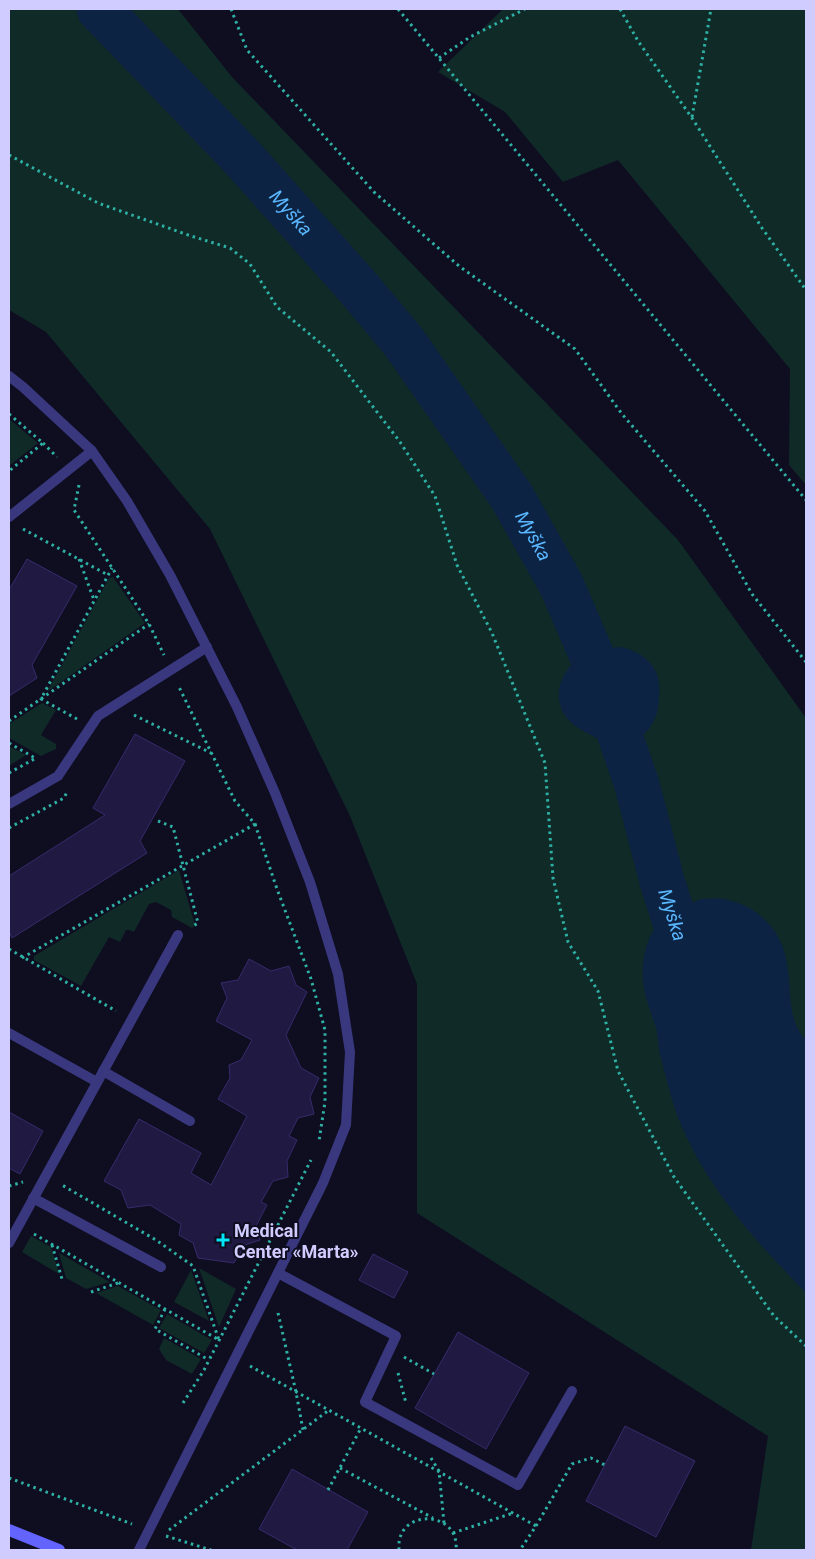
<svg xmlns="http://www.w3.org/2000/svg" width="815" height="1559" font-family="Roboto,sans-serif">
<rect width="100%" height="100%" fill="#0f0d20"/>
<g fill="#102a28">
<path d="M9,9H178L232,77L678,540L806,718V1550H751L768,1436L417,1213V984L350,816L210,529L46,332L9,310Z"/>
<path d="M503,9H806V485L789,465L790,369L618,160L563,182L505,112L438,72Z"/>
<path d="M9,419L38,443L9,466Z"/>
<path d="M113,577L145,623L47,692L109,578Z"/>
<path d="M42,703L56,710L41,735L56,744V749L41,756L9,738V724Z"/>
<path d="M9,746L26,755L9,766Z"/>
<path d="M179,870L195,925L192,928L172,917L171,910L156,902L149,904L134,932L129,930H126L120,942L109,937L81,986L34,960V956Z"/>
<path d="M31,1236L51,1247L59,1274L22,1252Z"/>
<path d="M59,1253L110,1282L86,1289L66,1278Z"/>
<path d="M199,1268L236,1289L219,1327Z"/>
<path d="M191,1270L209,1321L174,1302Z"/>
<path d="M118,1286L161,1310L153,1325L96,1293Z"/>
<path d="M167,1314L212,1340L204,1353L159,1328Z"/>
<path d="M164,1338L201,1359L192,1374L166,1360L159,1349Z"/>
</g>
<g fill="#0c2344">
<path d="M623,647C633,651 642,654 649,662C659,672 660,684 659,697C658,738 625,754 591,735C581,730 570,724 564,714C559,704 557,693 561,682C571,655 597,648 623,647Z"/>
<path d="M701,899C709,899 717,898 724,899C758,906 782,929 787,964C792,990 786,1019 806,1040V1293C753,1238 701,1182 675,1109C669,1090 664,1070 659,1050C658,1043 658,1035 656,1028C652,1015 646,1001 644,988C640,965 645,937 661,920C672,910 688,904 701,899Z"/>
</g>
<g fill="none" stroke-linecap="round" stroke-linejoin="round">
<path stroke="#0c2344" stroke-width="45" id="s1" d="M99,9L240,155L356,285L403,341L512,497L562,586L597,668L637,785L662,881L691,972"/>
</g>
<g fill="#201941" stroke="#362b6d">
<path d="M27,559L77,586L32,665L37,678L9,696V590Z"/>
<path d="M135,734L185,761L140,841L147,853L12,938L9,931V876L105,815L93,808Z"/>
<path d="M249,959L271,971L289,966L296,985L307,992L286,1035L301,1068L319,1078L310,1097L314,1114L298,1118L289,1136L297,1140L287,1161L288,1177L273,1181L261,1202L267,1205L255,1228L260,1240L245,1245L234,1263L198,1258L193,1243L179,1235L181,1224L150,1205L128,1208L121,1190L104,1181L139,1119L201,1153L191,1173L211,1185L247,1116L218,1099L230,1078L229,1065L241,1060L252,1040L216,1021L227,998L221,983L238,980Z"/>
<path d="M9,1112L43,1131L20,1174L9,1168Z"/>
<path d="M373,1254L408,1272L394,1298L359,1280Z"/>
<path d="M458,1332L529,1373L486,1449L415,1408Z"/>
<path d="M625,1426L695,1461L656,1537L586,1501Z"/>
<path d="M292,1469L368,1512L347,1550H297L259,1529Z"/>
</g>
<g fill="none" stroke-linecap="round" stroke-linejoin="round">
<g stroke="#2eb1a5" stroke-width="3" stroke-dasharray="2.5 4" stroke-linecap="butt">
<path d="M231,9L247,50L374,192L459,266L575,349L622,414L705,511L752,594L806,662"/>
<path d="M398,9L806,500"/>
<path d="M620,9L638,41L692,118L762,228L806,290"/>
<path d="M439,58L470,37L525,9"/>
<path d="M692,117L711,9"/>
<path d="M9,155L98,203L191,236L230,248L250,264L277,307L331,352L400,442L435,496L457,565L492,633L545,763L553,878L568,942L598,991L618,1071L674,1177L774,1316L806,1346"/>
<path d="M9,414L43,443L9,471"/>
<path d="M43,443L57,457"/>
<path d="M79,485L74,510L149,624L164,655"/>
<path d="M23,529L108,575"/>
<path d="M79,559L94,600"/>
<path d="M134,715L211,753"/>
<path d="M77,719L41,699L112,568"/>
<path d="M9,721L149,624"/>
<path d="M9,743L35,758"/>
<path d="M9,773L36,758"/>
<path d="M158,821L173,827L198,923L193,926"/>
<path d="M255,824L277,889L311,979L325,1030V1102L319,1141"/>
<path d="M9,828L64,798L67,792"/>
<path d="M9,949L116,1011"/>
<path d="M22,958L255,824L235,801L178,685"/>
<path d="M9,1186L23,1182"/>
<path d="M34,1234L219,1340L193,1266L156,1240L62,1185L63,1183"/>
<path d="M52,1245L62,1279"/>
<path d="M91,1292L118,1283"/>
<path d="M165,1309L155,1329L209,1360"/>
<path d="M278,1313L296,1392L303,1430"/>
<path d="M404,1357L434,1374"/>
<path d="M250,1366L536,1526L520,1550"/>
<path d="M398,1373L406,1403"/>
<path d="M183,1403L204,1370L311,1160"/>
<path d="M431,1458L439,1471L444,1523"/>
<path d="M340,1468L433,1518"/>
<path d="M9,1478L132,1524"/>
<path d="M328,1490L361,1428"/>
<path d="M536,1526L572,1464L591,1458L605,1465"/>
<path d="M169,1530L329,1410"/>
<path d="M453,1533L513,1513"/>
<path d="M166,1536L211,1550"/>
<path d="M399,1550C395,1508 460,1509 456,1550"/>
</g>
<g stroke="#39387f" stroke-width="10">
<path d="M9,376L23,387L92,451L127,501L170,575L237,707L275,793L310,882L338,974L350,1052L346,1125L323,1183L139,1550"/>
<path d="M9,517L92,451"/>
<path d="M9,804L58,776L98,716L207,647"/>
<path d="M9,1033L97,1082"/>
<path d="M103,1071L190,1121"/>
<path d="M33,1198L161,1267"/>
<path d="M9,1243L178,935"/>
<path d="M278,1273L396,1336L365,1402L518,1485L572,1391"/>
</g>
<path stroke="#6363fe" stroke-width="12" d="M9,1530L59,1550"/>
</g>
<path fill="#01e4f6" stroke="#0f0d20" stroke-width="2" d="M220.5 1232.5h5v5h5v5h-5v5h-5v-5h-5v-5h5z"/>
<g text-anchor="middle" dominant-baseline="central" stroke-width="4" stroke-linejoin="round" paint-order="stroke">
<g font-size="18" font-weight="bold" fill="#d0ccff" stroke="#0f0d20" text-anchor="start">
<text x="234" y="1230">Medical<tspan x="234" dy="21">Center «Marta»</tspan></text>
</g>
<g font-size="19" font-style="italic" fill="#5ab7fe" stroke="#0f0d20">
<text stroke="none"><textPath href="#s1" startOffset="280">Муška</textPath></text>
<text stroke="none"><textPath href="#s1" startOffset="685">Муška</textPath></text>
<text stroke="none"><textPath href="#s1" startOffset="1090">Муška</textPath></text>
</g>
</g>
<rect width="815" height="1559" fill="none" stroke="#d0ccff" stroke-width="20"/>
</svg>
